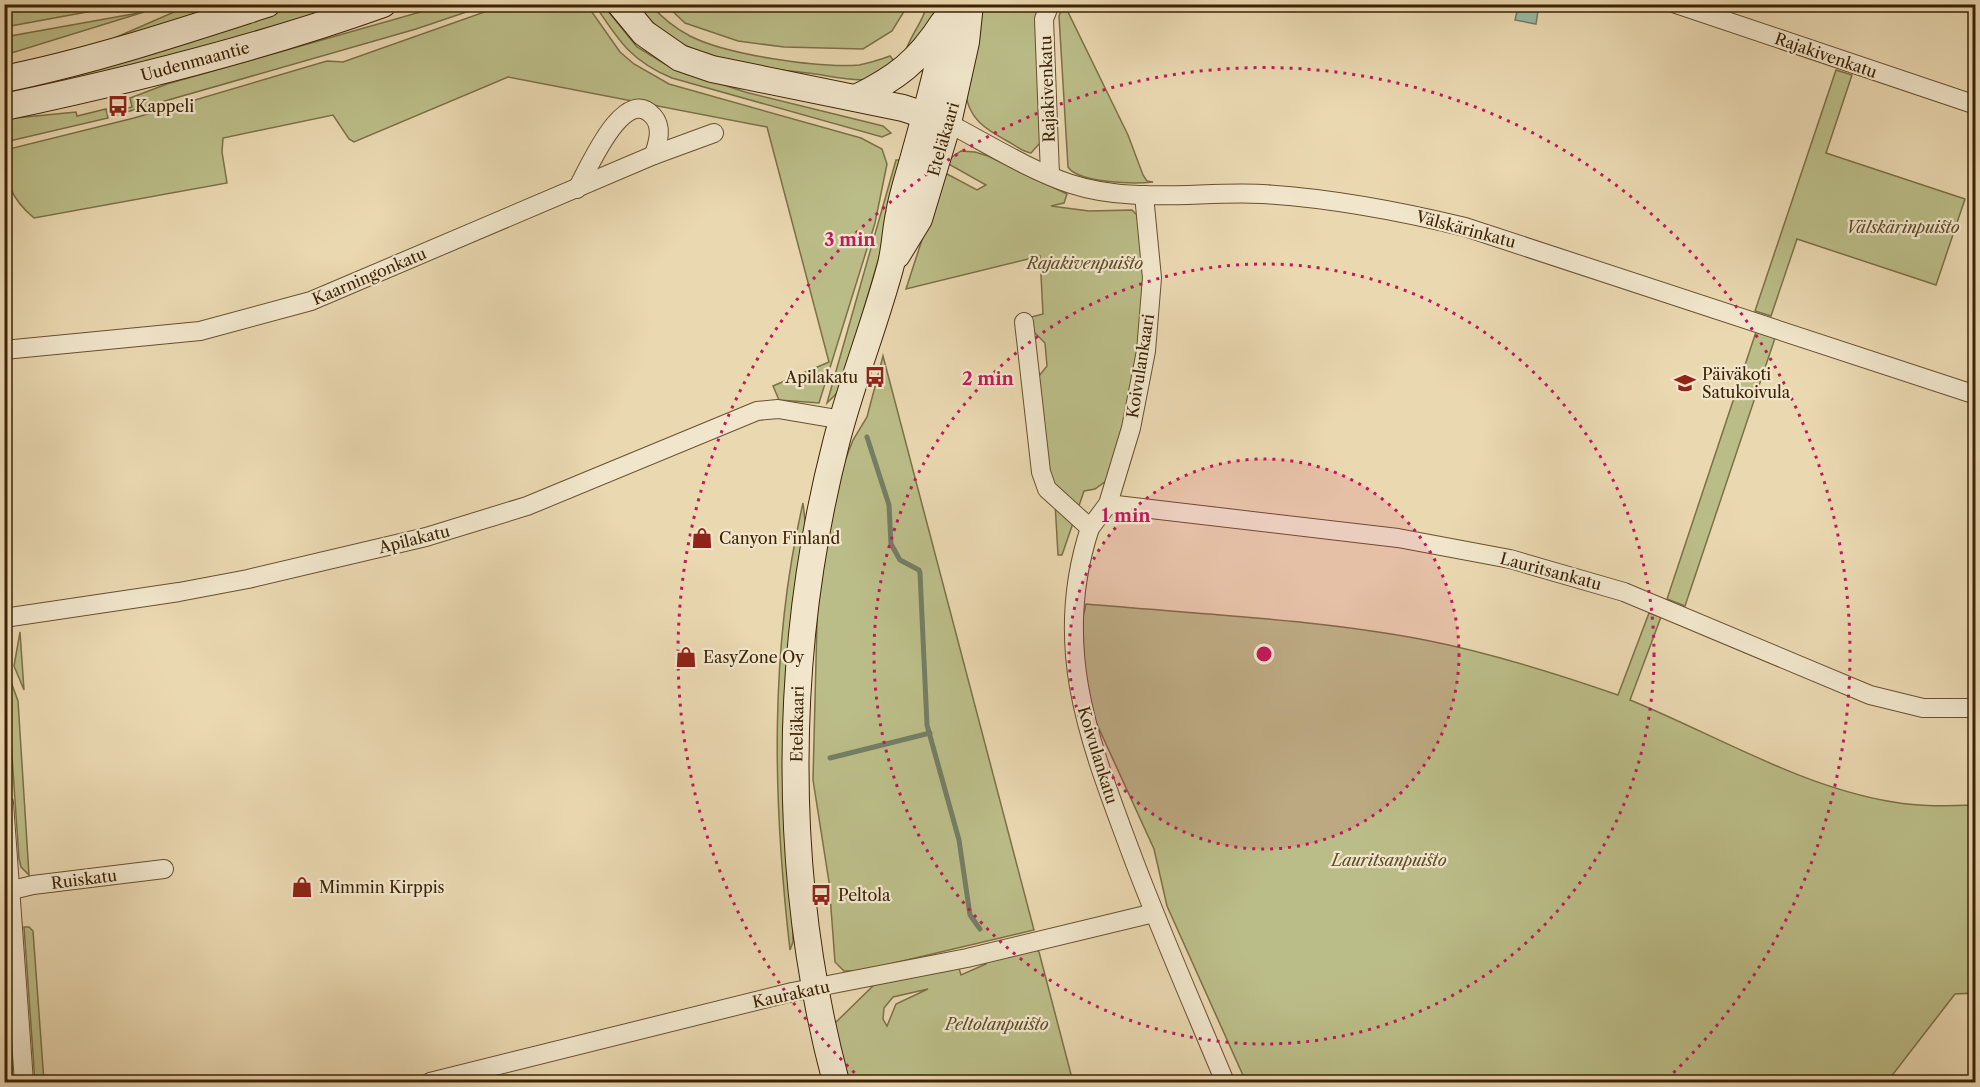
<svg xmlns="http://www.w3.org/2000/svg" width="1980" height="1087" font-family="'Libre Caslon Text',serif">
<rect width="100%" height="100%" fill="#ead8b1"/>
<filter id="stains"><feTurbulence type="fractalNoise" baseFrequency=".00333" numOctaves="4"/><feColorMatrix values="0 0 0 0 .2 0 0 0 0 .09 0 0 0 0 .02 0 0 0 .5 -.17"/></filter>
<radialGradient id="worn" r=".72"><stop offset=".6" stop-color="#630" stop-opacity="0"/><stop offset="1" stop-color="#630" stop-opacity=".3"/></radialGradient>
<g fill="#bbbd88" stroke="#7c7046" stroke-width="1.5" fill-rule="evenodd">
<path d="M507,4L587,5L620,52L634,64L669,84L861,138L882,149L887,164L875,223L819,403L779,400L773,386L829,362L767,127L508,77L354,142L349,139L333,115L223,138L222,152L227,183L34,218C10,198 5,181 5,150L134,118L327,61L343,62Z"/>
<path d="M1063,4L1068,5V12L1128,135L1143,175L1147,181L1153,182C1134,184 1078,183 1068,167L1059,16Z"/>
<path d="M125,5L5,27V6Z"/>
<path d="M190,5H224L103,45V43Z"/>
<path d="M299,5H353L229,44L5,95L4,88Z"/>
<path d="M445,5H487L416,29L116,115L115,111L132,107L130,98L167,84Z"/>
<path d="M595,5H603L637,47L670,67L745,92L883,126L891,133L882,137L672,78C631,61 618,40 595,5Z"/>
<path d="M638,5H651C662,18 675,28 690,36C727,55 818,68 859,65C870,63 879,60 890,56L899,67C890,71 879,77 870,79C853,82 831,76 815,74C753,66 676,62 638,5Z"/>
<path d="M666,5H908L892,31L863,49L784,47L738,41L685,23Z"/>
<path d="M927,5H937L932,22L904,57C907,39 922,25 927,5Z"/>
<path d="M977,5H1039L1037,18L1040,143L1031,153C1023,152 1016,146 1009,142C985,129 968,119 965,90Z"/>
<path d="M144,12L5,55V37Z"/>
<path d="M1836,70L1852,75L1826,153L1965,199L1936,285L1797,239L1771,316L1755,311Z"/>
<path d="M106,109L108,118L5,142V119L76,112L77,116Z"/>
<path d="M961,151L975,152L988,156L1067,194L1064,203L1051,206L1089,211L1132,210L1137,215L1143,259V291L1136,360L1122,434L1106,481L1095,489L1084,491L1062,555H1058L1054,485L1049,473L1039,376L1047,366L1045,343L1034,332L1031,317L1043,314L1040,256L906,289L942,178L947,174L977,190L986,185L945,162Z"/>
<path d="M896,160H905L901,183L840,390L827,403Z"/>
<path d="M1756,332L1775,338L1685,606L1667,599Z"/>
<path d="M883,356L1034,930L860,971H844L835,962L829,882L813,780L818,582L836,484L853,440L867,417Z"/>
<path d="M803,503L806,529L792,899L793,942L790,950C773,802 769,649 803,503Z"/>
<path d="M1086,604C1199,614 1314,619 1425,640C1491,653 1555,673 1618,695L1649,613L1661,617L1630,700C1716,735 1801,787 1893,802C1921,807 1948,806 1975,805V993L1955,994L1890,1078V1082H1246L1167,906L1154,849L1095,720L1084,673L1083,617Z"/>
<path d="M20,632L24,690L14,666Z"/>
<path d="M6,668L18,701L29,875L21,867L19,859Z"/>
<path d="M24,927H29L33,931L44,1082H35Z"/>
<path d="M1035,949L1039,952L1073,1082H847L834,1024L874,985L959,968L961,975L986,964V961ZM928,989L896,1004L887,1026L883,1019L884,1008L893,997Z"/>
<path d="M5,1028L9,1029L13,1082H5Z"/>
</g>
<path fill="#99bba6" stroke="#747e65" stroke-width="1.5" d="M1518,7L1538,11L1536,24L1515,20Z"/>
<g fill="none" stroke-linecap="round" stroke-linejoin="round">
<g stroke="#747e65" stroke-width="5">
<path d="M867,437L889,505L891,544L900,560L919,570L920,573L927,725L959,840L970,915L980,929"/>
<path d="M830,758L930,733"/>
</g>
<defs>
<g id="minor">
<path d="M1050,4L1044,19L1050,175"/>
<path d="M1676,4L1976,105"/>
<path d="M948,123C988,144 1029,170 1071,184C1132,204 1200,191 1262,194C1331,198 1399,211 1465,227L1976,395"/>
<path d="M577,189C588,170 624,83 653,116C663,127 658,142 654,155"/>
<path d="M1024,322L1041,472L1047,489L1090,528C1051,646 1089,740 1130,850C1159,928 1193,1005 1225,1082"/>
<path d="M4,350L200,331L311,301L654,155L714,133"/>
<path d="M1108,504L1398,538L1510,559L1624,592L1870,695L1923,708H1976"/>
<path d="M1090,528L1108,504L1131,428L1146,351L1152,278L1144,195"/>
<path d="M4,618L179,592L248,579L426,537L527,506L757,411L778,409L843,420"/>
<path d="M4,803L24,1082"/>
<path d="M4,892L33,885L164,869"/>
<path d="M430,1082L792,992L967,958L1154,913"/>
</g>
<g id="secondary">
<path d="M620,4L644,33L680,58L712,69L903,108L948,123"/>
<path d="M4,79C93,61 180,32 267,4"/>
<path d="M856,98C896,78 918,62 943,23"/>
<path d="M4,107C132,80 260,48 383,4"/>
<path d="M897,255L919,219L948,123L966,42L970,4"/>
<path d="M836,1082C781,875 783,650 836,443C851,384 874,327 890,268C895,251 895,232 899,214C902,196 908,178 913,160C927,109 942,58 949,4"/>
</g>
</defs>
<use href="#minor" stroke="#68502f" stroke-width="20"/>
<use href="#secondary" stroke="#3d2304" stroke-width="28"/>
<use href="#minor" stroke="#f1e6cc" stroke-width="18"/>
<use href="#secondary" stroke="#f1e6cc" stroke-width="26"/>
</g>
<circle cx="1264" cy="654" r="195" fill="#c2185b" fill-opacity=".12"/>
<g fill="none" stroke="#c2185b" stroke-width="3" stroke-dasharray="3 6">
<circle cx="1264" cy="654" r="195"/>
<circle cx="1264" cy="654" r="390"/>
<path d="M861 1079A586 586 0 1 1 1667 1079"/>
</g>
<defs>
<symbol id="bus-bare" viewBox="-9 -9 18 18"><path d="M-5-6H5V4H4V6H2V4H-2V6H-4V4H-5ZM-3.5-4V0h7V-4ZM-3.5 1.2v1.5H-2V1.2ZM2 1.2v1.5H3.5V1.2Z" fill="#8f2418" stroke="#f1e6cc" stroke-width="2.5" paint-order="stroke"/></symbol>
<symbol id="school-bare" viewBox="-9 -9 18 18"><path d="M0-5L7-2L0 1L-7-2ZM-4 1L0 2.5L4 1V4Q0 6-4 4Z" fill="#8f2418" stroke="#f1e6cc" stroke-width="2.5" paint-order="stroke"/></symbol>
<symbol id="shop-bare" viewBox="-9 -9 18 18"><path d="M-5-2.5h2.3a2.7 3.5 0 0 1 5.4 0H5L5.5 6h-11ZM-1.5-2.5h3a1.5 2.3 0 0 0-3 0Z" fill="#8f2418" stroke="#f1e6cc" stroke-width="2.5" paint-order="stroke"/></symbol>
</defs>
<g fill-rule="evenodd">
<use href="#bus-bare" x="103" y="91" width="30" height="30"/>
<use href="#bus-bare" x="860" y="362" width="30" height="30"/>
<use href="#school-bare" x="1670" y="368" width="30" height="30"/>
<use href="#shop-bare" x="687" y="523" width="30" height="30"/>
<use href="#shop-bare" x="671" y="642" width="30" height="30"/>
<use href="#shop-bare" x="287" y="872" width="30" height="30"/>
<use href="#bus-bare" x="806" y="880" width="30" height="30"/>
</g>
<g text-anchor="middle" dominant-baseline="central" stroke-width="4.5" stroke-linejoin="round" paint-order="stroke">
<g font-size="16" fill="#3d2304" stroke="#f1e6cc">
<text transform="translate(1826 55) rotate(19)">Rajakivenkatu</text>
<text transform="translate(195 61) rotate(-15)">Uudenmaantie</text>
<text transform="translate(1047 89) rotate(-92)">Rajakivenkatu</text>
<text transform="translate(943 139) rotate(-74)">Eteläkaari</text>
<text transform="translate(1466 229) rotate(15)">Välskärinkatu</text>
<text transform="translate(369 276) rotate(-23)">Kaarningonkatu</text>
<text transform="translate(1140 366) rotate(-81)">Koivulankaari</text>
<text transform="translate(414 539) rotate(-14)">Apilakatu</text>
<text transform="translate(1551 571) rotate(15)">Lauritsankatu</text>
<text transform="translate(797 724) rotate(-89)">Eteläkaari</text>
<text transform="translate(1098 755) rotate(73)">Koivulankatu</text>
<text transform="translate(84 879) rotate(-7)">Ruiskatu</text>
<text transform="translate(791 994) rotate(-12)">Kaurakatu</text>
</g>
<g font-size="16" fill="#3d2304" stroke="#f1e6cc" text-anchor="start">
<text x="135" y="106">Kappeli</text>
<text x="1702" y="374">Päiväkoti<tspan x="1702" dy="18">Satukoivula</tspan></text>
<text x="858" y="377" text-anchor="end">Apilakatu</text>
<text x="719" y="538">Canyon Finland</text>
<text x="703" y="657">EasyZone Oy</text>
<text x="319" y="887">Mimmin Kirppis</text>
<text x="838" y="895">Peltola</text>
</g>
<g font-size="16" font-style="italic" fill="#5c4a25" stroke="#f1e6cc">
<text x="1903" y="227">Välskärinpuisto</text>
<text x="1085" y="263">Rajakivenpuisto</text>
<text x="1389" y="860">Lauritsanpuisto</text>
<text x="997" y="1024">Peltolanpuisto</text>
</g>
</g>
<circle cx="1264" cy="654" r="9" fill="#c2185b" stroke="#f1e6cc" stroke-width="3"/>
<g font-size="18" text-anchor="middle" font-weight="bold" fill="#c2185b" stroke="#f1e6cc" stroke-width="4.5" stroke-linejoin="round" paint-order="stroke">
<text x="850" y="246">3 min</text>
<text x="988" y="385">2 min</text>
<text x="1126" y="522">1 min</text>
</g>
<rect width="1980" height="1087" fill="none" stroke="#ead8b1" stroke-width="24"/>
<rect x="6" y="6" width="1968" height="1075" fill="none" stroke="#3d2304" stroke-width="3"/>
<rect x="12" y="12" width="1956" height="1063" fill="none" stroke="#3d2304" stroke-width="1.5"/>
<rect width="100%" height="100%" filter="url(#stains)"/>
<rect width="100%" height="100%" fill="url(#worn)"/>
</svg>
